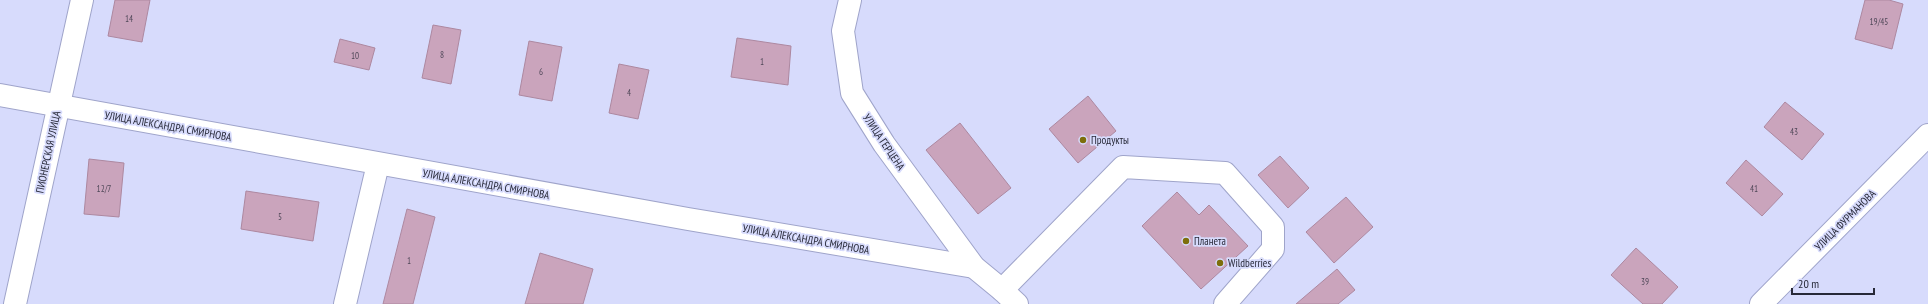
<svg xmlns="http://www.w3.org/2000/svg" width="1928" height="304" font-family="'PT Sans Narrow',sans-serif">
<rect width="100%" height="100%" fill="#d7dbfc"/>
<g fill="#caa4bc" stroke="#ad88a0">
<path d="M115,0H150L142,42L108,36Z"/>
<path d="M1865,0H1889L1903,4L1892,49L1855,39Z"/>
<path d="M433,25L461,30L451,84L422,78Z"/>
<path d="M737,38L791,46L788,85L731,77Z"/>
<path d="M340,39L375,48L369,70L334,62Z"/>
<path d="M529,41L562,47L552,101L519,95Z"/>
<path d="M619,64L649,70L638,119L609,113Z"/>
<path d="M1088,96L1116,131L1078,163L1049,129Z"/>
<path d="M1785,102L1824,134L1802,160L1764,127Z"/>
<path d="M960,123L1011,188L978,214L926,150Z"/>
<path d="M1280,156L1309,188L1288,208L1258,175Z"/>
<path d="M89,159L124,163L119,217L84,214Z"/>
<path d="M1746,160L1783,194L1762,216L1726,183Z"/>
<path d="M246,191L319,202L313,241L241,229Z"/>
<path d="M1177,192L1199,215L1209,205L1248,246L1201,289L1142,226Z"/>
<path d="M1346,197L1373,227L1334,263L1306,232Z"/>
<path d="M407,209L435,217L413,304H383Z"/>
<path d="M1636,248L1678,287L1662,304H1643L1611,275Z"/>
<path d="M540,253L593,269L583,304H525Z"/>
<path d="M1337,269L1355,290L1338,304H1296Z"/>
</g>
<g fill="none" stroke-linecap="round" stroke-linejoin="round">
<defs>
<g id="minor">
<path d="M850,0L843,31L852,93L884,144L974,267L1002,290L1017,304"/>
<path d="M0,95L688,219L974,267"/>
<path d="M1002,290L1123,167L1225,173L1273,227V249L1225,304"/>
<path d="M15,304L82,0"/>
<path d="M345,304L378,164"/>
<path d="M1761,304L1928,135"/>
</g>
</defs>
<use href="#minor" stroke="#9fa4ca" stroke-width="24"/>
<use href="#minor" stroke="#fff" stroke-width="22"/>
</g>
<g fill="#7d6e0a" stroke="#d7dbfc" stroke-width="1.5">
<circle cx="1083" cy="140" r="4"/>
<circle cx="1186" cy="241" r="4"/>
<circle cx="1220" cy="263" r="4"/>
</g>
<g text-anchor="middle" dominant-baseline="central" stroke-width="3.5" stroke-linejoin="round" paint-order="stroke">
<g font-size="9" fill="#504859">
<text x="129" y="18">14</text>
<text x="1879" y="21">19/45</text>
<text x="442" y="54">8</text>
<text x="355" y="55">10</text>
<text x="762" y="61">1</text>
<text x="541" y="71">6</text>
<text x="629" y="92">4</text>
<text x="1794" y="131">43</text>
<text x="104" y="188">12/7</text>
<text x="1754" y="188">41</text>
<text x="280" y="216">5</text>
<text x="409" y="260">1</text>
<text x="1645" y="281">39</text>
</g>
<g font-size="11" fill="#272938" stroke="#d7dbfc">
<text transform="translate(168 126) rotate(10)">УЛИЦА АЛЕКСАНДРА СМИРНОВА</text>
<text transform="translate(884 142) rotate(56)">УЛИЦА ГЕРЦЕНА</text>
<text transform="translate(48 152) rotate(-78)">ПИОНЕРСКАЯ УЛИЦА</text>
<text transform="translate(486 184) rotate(10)">УЛИЦА АЛЕКСАНДРА СМИРНОВА</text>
<text transform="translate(1845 220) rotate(-45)">УЛИЦА ФУРМАНОВА</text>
<text transform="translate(806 239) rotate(10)">УЛИЦА АЛЕКСАНДРА СМИРНОВА</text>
</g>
<g font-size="11" fill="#272938" stroke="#d7dbfc" text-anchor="start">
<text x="1091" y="140">Продукты</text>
<text x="1194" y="241">Планета</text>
<text x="1228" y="263">Wildberries</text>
</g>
</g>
<path d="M1792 288v6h82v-6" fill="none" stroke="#272938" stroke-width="2"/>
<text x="1798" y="288" font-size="12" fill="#272938" stroke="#d7dbfc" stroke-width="3" paint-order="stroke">20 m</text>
</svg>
